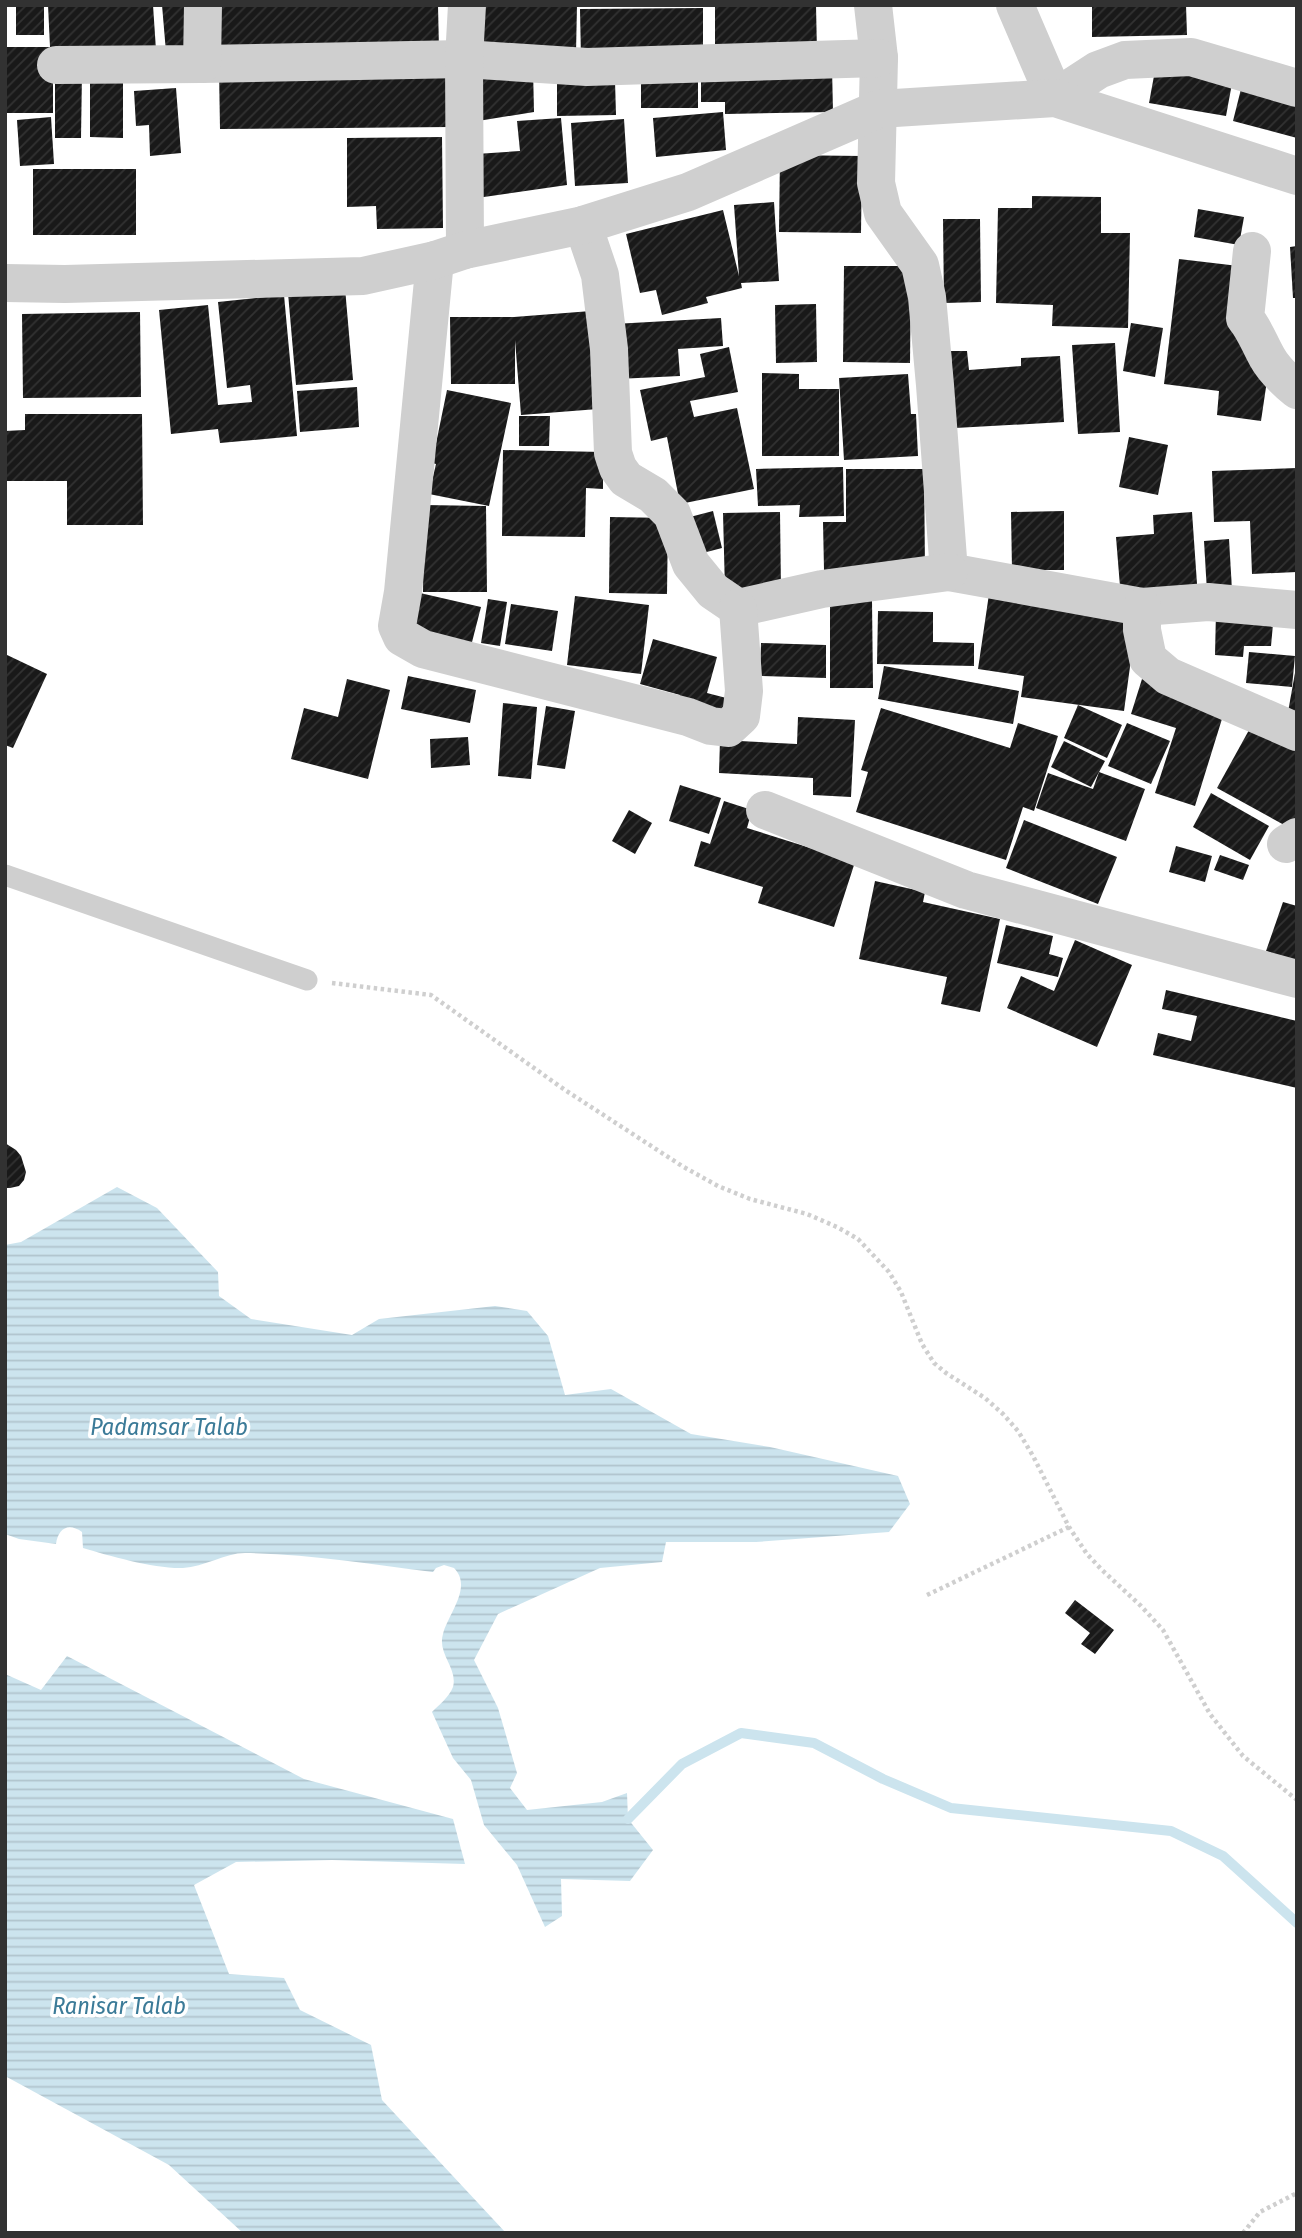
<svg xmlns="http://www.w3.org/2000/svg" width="1302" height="2238" font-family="'Fira Sans Condensed',sans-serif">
<defs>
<pattern id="water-rules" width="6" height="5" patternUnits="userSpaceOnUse" patternTransform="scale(1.75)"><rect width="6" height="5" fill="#cce4ee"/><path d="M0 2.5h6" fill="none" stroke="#b0c4cd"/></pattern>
<pattern id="building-hatch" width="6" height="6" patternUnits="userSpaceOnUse" patternTransform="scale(1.75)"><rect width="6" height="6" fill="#191919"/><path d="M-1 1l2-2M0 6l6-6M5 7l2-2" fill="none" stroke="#323232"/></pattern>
</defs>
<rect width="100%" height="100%" fill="#fff"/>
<g fill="url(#water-rules)">
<path d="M117,1187L157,1208L218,1272L219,1296L251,1319L352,1335L379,1319L495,1306L527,1311L548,1336L565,1395L611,1389L691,1434L770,1447L898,1476L910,1504L889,1532L756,1542H666L662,1562L600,1568L498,1614L474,1660L498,1708L517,1773L510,1788L527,1810L602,1802L627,1793L628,1819L653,1850L630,1881L561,1879L562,1916L545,1927L517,1865L484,1825L471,1780L453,1758L432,1712C439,1705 449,1697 453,1687C458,1668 437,1654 443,1634C448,1614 473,1587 454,1568L444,1565L436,1568L433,1572C371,1564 308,1554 245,1553C225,1553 204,1567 183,1568C155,1569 110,1556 83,1548L82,1532C68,1522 58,1529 56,1544L19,1539L5,1534V1245L21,1242Z"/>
<path d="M67,1656L304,1779L453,1819L465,1864L332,1860L236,1862L194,1885L229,1974L284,1978L300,2010L371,2045L382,2100L506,2233H243L169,2165L5,2076V1674L41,1690Z"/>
</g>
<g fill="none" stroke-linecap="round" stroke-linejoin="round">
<path stroke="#cce4ee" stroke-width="10" d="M628,1819L682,1764L741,1733L814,1743L883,1779L951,1808L1171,1831L1223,1856L1297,1923"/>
</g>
<g fill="url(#building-hatch)">
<rect x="16" y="5" width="28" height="30"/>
<path d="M48,5H153L156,50L53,56V113H5V47H50Z"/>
<path d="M162,5H192L195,50L166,52Z"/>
<path d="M218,5H438L439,50L220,48Z"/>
<path d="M477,5H577L576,53L477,54Z"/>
<path d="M715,5H816L817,53L715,55Z"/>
<path d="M1092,5H1186L1187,35L1092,37Z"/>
<path d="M703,8V59H581L580,9Z"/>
<path d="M1156,65L1233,78L1226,116L1149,103Z"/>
<path d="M832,67L833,112L725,114V102H701V68Z"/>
<path d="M533,69L534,112L478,121L476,71Z"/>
<path d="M219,70L449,75L450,127L220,129Z"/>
<path d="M55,72H82L81,138H55Z"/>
<path d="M90,72H123V138L90,137Z"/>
<rect x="641" y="72" width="57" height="36"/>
<path d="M615,81L616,115L557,116V82Z"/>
<path d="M1243,81L1297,95V138L1233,121Z"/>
<path d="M176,88L181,153L150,156L149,125L136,126L134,91Z"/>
<path d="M723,112L726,150L656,157L653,118Z"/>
<path d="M51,117L54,164L20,166L17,120Z"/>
<path d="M561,118L567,185L477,198L476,154L520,151L517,121Z"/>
<path d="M624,119L628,183L575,186L571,123Z"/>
<path d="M442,137L443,228L377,229L376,206L347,207V138Z"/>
<path d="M780,155L862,156L861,233L779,232Z"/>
<rect x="33" y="169" width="103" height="66"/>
<path d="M1032,196L1101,197V233H1130L1128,328L1052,326L1053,305L996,303L998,208H1032Z"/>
<path d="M774,202L779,281L741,283L742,288L706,297L708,303L662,315L656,290L640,293L626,234L723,210L739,276L734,205Z"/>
<path d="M1198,209L1244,217L1239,245L1194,237Z"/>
<path d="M943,219H980L981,302L944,303Z"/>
<path d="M1297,246V298H1293L1290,247Z"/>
<path d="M1179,259L1247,267L1269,367L1261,421L1217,415L1219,391L1164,384Z"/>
<path d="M844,266H911L910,363L843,362Z"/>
<path d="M345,288L353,380L296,385L288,293Z"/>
<path d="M284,295L297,436L220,443L218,429L171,434L159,310L208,305L218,405L252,402L250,385L227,388L218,302Z"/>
<path d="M816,304L817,362L776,363L775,305Z"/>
<path d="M591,311L598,409L521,415L515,340V384H451L450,317H514Z"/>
<path d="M140,312L141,397L23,398L22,314Z"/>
<path d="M721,318L723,346L678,349L680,376L617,379L614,324Z"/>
<path d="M1131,323L1163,328L1155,377L1123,371Z"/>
<path d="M1115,343L1120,432L1078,434L1072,345Z"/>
<path d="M729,347L738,392L690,401L694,417L737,408L754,489L680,504L667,437L651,441L640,390L705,377L700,354Z"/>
<path d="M951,351H967L969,370L1021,366V358L1060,356L1064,422L955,428Z"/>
<path d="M762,373L799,374V389H839V456H762Z"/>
<path d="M908,374L911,414H916L918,456L844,460L839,378Z"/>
<path d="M357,387L359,427L300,432L297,391Z"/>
<path d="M447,390L511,403L489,506L429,494L436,464L432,463Z"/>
<path d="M25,414H142L143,525H67V481H5V431L25,430Z"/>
<path d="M519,416H550L549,446H519Z"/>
<path d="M1129,437L1168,445L1158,495L1119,487Z"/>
<path d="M503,450L603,452V489L586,488L585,537L502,536Z"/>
<path d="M843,467L844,516L799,517L800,505L758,506L756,469Z"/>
<path d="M1297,468V572L1252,574L1250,521L1214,522L1212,471Z"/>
<path d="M846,469H924L925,569L824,570L823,522H846Z"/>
<path d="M424,505L486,506L487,592H423Z"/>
<path d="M713,511L722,548L699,554L690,517Z"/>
<path d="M1064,511V570H1012L1011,512Z"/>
<path d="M780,512L781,590L725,591L723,513Z"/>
<path d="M1192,512L1198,598L1121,599L1116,537L1154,534L1153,515Z"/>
<path d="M610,517L668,518L667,594L609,593Z"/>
<path d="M1229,539L1232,590L1207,592L1204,541Z"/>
<path d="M420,593L481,607L471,646L411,632Z"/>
<path d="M989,594L1137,615L1124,711L1021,697L1024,676L978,669Z"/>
<path d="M575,596L649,605L641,674L567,665Z"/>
<path d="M488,599L507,602L500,646L481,643Z"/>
<path d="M872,601L873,688H830V602Z"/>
<path d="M511,604L558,611L552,651L505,644Z"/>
<path d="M878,611L933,612V642L974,643V666L877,664Z"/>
<path d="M1216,611L1274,613L1271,646H1244L1243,657L1215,655Z"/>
<path d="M653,639L717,657L707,693L734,700L729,719L677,704L680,695L640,684Z"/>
<path d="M761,643L826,645V678L760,676Z"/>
<path d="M1249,652L1295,656L1292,687L1246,683Z"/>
<path d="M5,654L47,674L13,748L5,745Z"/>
<path d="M884,666L1019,691L1013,724L878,699Z"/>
<path d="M1295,673H1297V714L1288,712Z"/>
<path d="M408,676L476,690L470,723L401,709Z"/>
<path d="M347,679L390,690L368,779L291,759L304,708L338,717Z"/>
<path d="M1142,679L1226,706L1195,806L1155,793L1176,728L1131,714Z"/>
<path d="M503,703L537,707L531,779L498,776Z"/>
<path d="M1078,705L1122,725L1107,758L1064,738Z"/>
<path d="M546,706L575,711L565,769L537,765Z"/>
<path d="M881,708L1010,748L1018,723L1058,736L1034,811L1023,807L1006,860L856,812L868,772L861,770Z"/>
<path d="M798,717L855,720L851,797L813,795V778L719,773L720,740L797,744Z"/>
<path d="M1254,721L1297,745V832L1217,788Z"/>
<path d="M1127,723L1170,741L1151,784L1108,766Z"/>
<path d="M468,737L470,765L431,768L430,739Z"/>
<path d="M1064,741L1105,761L1091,787L1051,767Z"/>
<path d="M1099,772L1145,789L1126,841L1036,808L1048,773L1093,789Z"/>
<path d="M680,785L721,798L709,834L669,821Z"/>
<path d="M1211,793L1269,826L1250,860L1193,827Z"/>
<path d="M724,801L752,810L747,828L855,862L834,927L758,903L763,887L694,866L701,841L710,844Z"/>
<path d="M629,810L652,823L635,854L612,841Z"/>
<path d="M1024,820L1117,857L1098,904L1006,868Z"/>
<path d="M1176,846L1212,856L1205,882L1169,872Z"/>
<path d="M1220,855L1249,865L1243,880L1214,870Z"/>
<path d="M875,881L925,892L923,902L1000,919L980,1012L941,1004L947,977L859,959Z"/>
<path d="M1283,902L1297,906V962L1266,951Z"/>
<path d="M1006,925L1053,936L1049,954L1063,958L1058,977L997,963Z"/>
<path d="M1075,940L1132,965L1097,1047L1007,1008L1021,976L1054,991Z"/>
<path d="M1166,990L1297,1021V1088L1153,1055L1158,1033L1191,1041L1197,1016L1162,1009Z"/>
<path d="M5,1143L16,1150L21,1156L26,1172L24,1180L19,1186L10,1188H5Z"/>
<path d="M1075,1600L1114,1630L1095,1654L1081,1644L1090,1633L1065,1613Z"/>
</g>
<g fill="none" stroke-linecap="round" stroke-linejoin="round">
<g stroke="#cfcfcf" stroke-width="4.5" stroke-dasharray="3.5 3.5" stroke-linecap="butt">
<path d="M332,983L431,995L565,1090L682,1166L718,1186L750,1199L807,1214L837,1227L858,1239L889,1272L901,1292L922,1344L934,1363L946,1373L985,1398L1003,1414L1018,1431L1033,1456L1069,1527L1087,1554L1102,1570L1141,1606L1163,1630L1210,1714L1243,1756L1297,1800"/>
<path d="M927,1595L1069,1527"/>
<path d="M1243,2233L1260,2212L1297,2193"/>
</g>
<path stroke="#cfcfcf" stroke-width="21" d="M5,875L307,980"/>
<g stroke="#cfcfcf" stroke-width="38">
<path d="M873,5L879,58L876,183L883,213L920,265L927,297L935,385L949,572L1142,607L1208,602L1297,610"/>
<path d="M1015,5L1055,98L1098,70L1125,60L1191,57L1297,88"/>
<path d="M202,64L464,59L587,67L879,58"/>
<path d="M56,65L202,64L203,5"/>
<path d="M583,225L600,275L609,349L613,453L618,468L626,479L653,495L672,514L691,564L713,591L738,608L822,589L949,572"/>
<path d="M465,250L464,59L467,5"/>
<path d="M1252,251L1245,318C1255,330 1259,343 1267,357C1274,370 1285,380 1297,390"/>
<path d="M435,260L403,592L397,626L402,637L423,649L688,717L711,726L728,728L741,716L744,691L738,608"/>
<path d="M5,283L65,284L363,276L435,260L465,250L583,225L688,192L879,109L1055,98L1297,176"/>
<path d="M1142,607V630L1148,659L1168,676L1297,732"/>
<path d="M765,810L966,890L1297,979"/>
<path d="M1286,844L1297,837"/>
</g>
</g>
<g text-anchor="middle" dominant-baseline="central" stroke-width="7" stroke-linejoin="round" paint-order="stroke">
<g font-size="24" font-style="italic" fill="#3c7b98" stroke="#fff">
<text x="169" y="1427">Padamsar Talab</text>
<text x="119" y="2006">Ranisar Talab</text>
</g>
</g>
<rect width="1302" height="2238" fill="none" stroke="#323232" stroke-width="14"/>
</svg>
